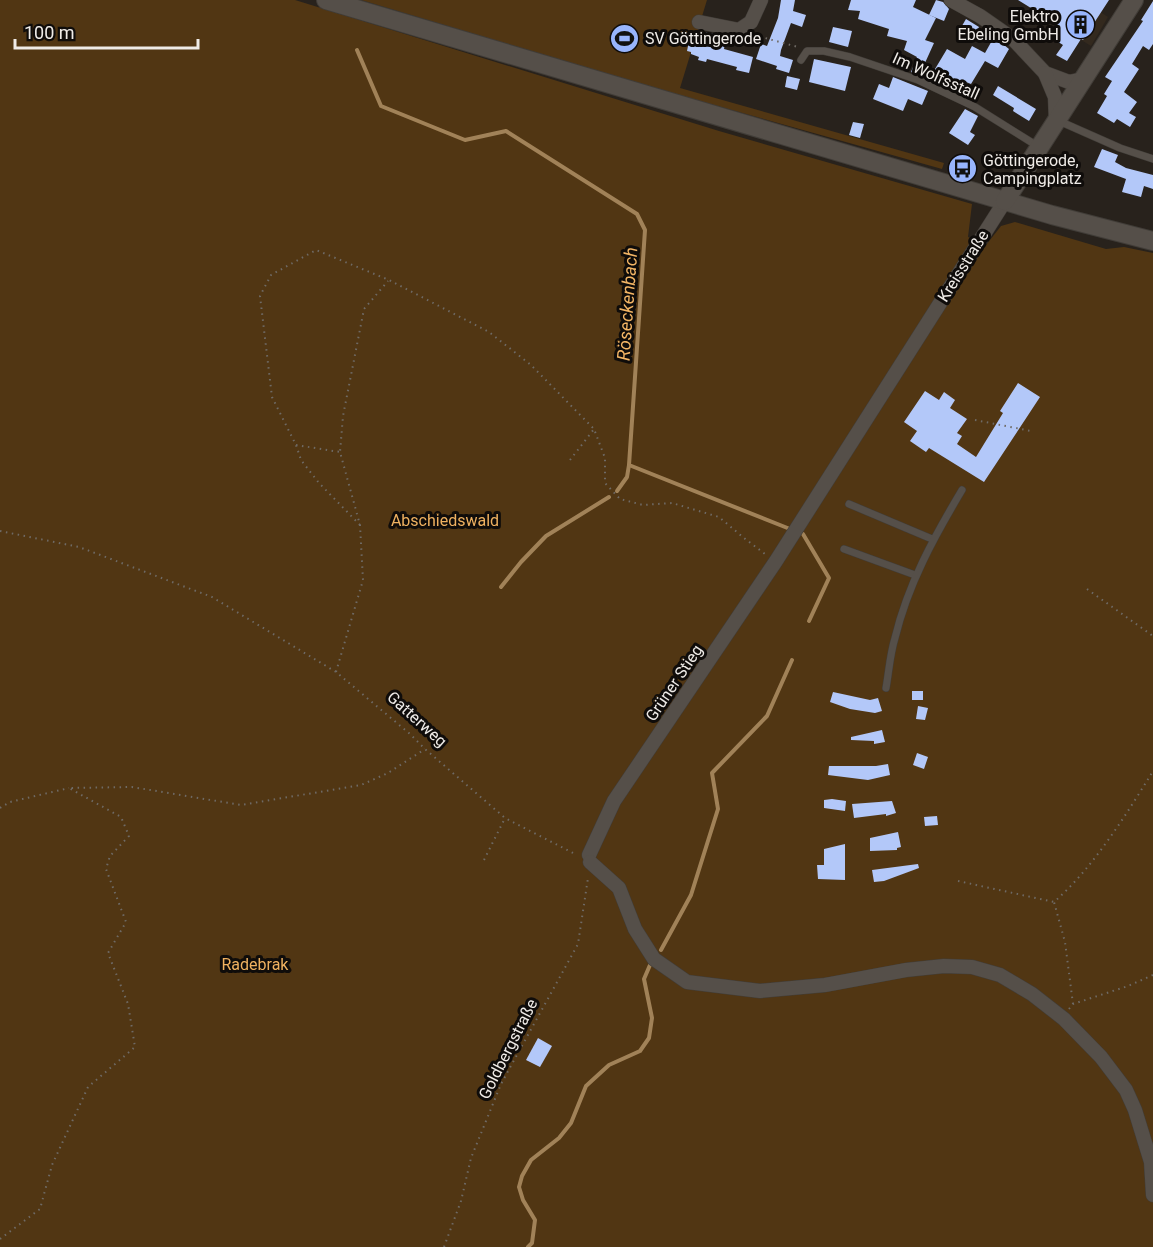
<svg xmlns="http://www.w3.org/2000/svg" width="1153" height="1247" font-family="Roboto,sans-serif">
<rect width="100%" height="100%" fill="#28221c"/>
<path fill="#33291e" d="M1031,0H1082L1108,17L1091,46L1027,6Z"/>
<g fill="#513613">
<path d="M0,0H295L719,131L972,204L968,237L986,245L1001,226L1015,222L1106,249L1124,247L1153,253V1247H0Z"/>
<path d="M361,0H707L680,88L944,163L942,169L678,95Z"/>
</g>
<g fill="none" stroke-linecap="round" stroke-linejoin="round">
<g stroke="#a18258" stroke-width="4">
<path d="M357,50L381,106L465,140L506,131L637,214L645,230L629,465L790,529"/>
<path d="M617,491L627,477L629,465"/>
<path d="M803,534L829,578L809,621"/>
<path d="M501,587L521,562L546,536L609,497"/>
<path d="M661,950L691,895L718,809L712,773L767,716L792,660"/>
<path d="M528,1247L532,1243L535,1220L523,1200L519,1187L522,1176L531,1160L559,1138L571,1123L586,1086L609,1065L640,1051L649,1038L652,1018L644,979L650,965"/>
</g>
</g>
<g fill="#b3c8f9">
<path d="M781,0H795L793,11L806,15L802,27L791,23L781,50L780,56L793,60L789,73L776,69L777,66L756,59L761,44L767,46L778,18Z"/>
<path d="M851,0H916L913,7L936,18L925,40L934,43L920,74L929,79L947,49L965,59L972,46L985,53L994,37L1009,49L998,68L985,61L971,84L966,82L960,94L911,72L917,57L904,50L907,41L887,36L889,29L858,19L860,11L848,10Z"/>
<path d="M936,0L943,2L949,9L944,21L929,15Z"/>
<path d="M1018,0H1109L1083,40L1081,39L1067,61L1056,55L1063,45L1052,38L1060,26Z"/>
<path d="M1153,1V44L1149,50L1143,46L1132,64L1139,69L1124,92L1137,102L1129,113L1136,117L1130,127L1117,119L1114,123L1097,113L1107,96L1104,94L1112,81L1105,77L1143,21L1141,20Z"/>
<path d="M966,19L979,27L972,39L959,31Z"/>
<path d="M833,27L852,31L848,47L829,42Z"/>
<path d="M705,32L714,34L713,40L725,43L724,49L753,57L749,73L736,70L737,67L707,59L706,62L698,60L699,57L691,54V52L687,51L689,41L702,44Z"/>
<path d="M814,59L851,67L845,91L809,82Z"/>
<path d="M787,76L800,79L797,90L785,87Z"/>
<path d="M893,77L928,91L922,105L908,99L903,111L873,99L879,84L889,88Z"/>
<path d="M998,86L1036,109L1029,121L1013,111L1014,108L993,95Z"/>
<path d="M965,109L978,116L970,132L975,135L968,145L949,133Z"/>
<path d="M853,122L864,124L860,138L849,135Z"/>
<path d="M1102,149L1118,155L1115,162L1126,168L1153,175V189L1144,186L1141,197L1122,192L1126,179L1094,167Z"/>
<path d="M1018,383L1040,397L984,482L929,448L926,452L910,441L917,431L904,422L925,391L939,400L944,392L955,400L950,408L967,419L957,433L962,436L957,444L976,457L1003,413L1000,411Z"/>
<rect x="912" y="691" width="11" height="9"/>
<path d="M833,692L870,700L878,698L882,711L875,713L850,709L830,702Z"/>
<path d="M918,706L928,708L925,720L916,719Z"/>
<path d="M882,730L885,742L874,744V741L851,740V737Z"/>
<path d="M917,753L928,757L924,769L913,765Z"/>
<path d="M888,764L890,775L868,780L828,775L829,766H876Z"/>
<path d="M832,799L846,801L845,811L824,808V800Z"/>
<path d="M892,801L896,813L886,816V814L854,818L852,804Z"/>
<path d="M937,816L938,825L925,826L924,817Z"/>
<path d="M898,832L901,847L897,848V850L870,851V838Z"/>
<path d="M845,844V880L818,879L817,865H824V849Z"/>
<path d="M918,864L919,868L884,881L874,882L872,870Z"/>
<path d="M538,1038L552,1046L540,1067L526,1060Z"/>
</g>
<g fill="none" stroke-linecap="round" stroke-linejoin="round">
<defs>
<g id="lane">
<path d="M801,60L807,51H824L850,57L918,80L975,107L1039,147"/>
<path d="M1059,121L1120,148L1153,159"/>
<path d="M849,504L932,539"/>
<path d="M844,549L915,575"/>
<path d="M886,688C889,671 890,654 895,638C908,584 934,537 962,490"/>
</g>
<g id="street">
<path d="M951,0L980,16L1013,39L1045,73L1069,82L1083,79"/>
<path d="M699,22L739,30L751,22L761,0"/>
<path d="M1045,73L1055,97L1056,120"/>
<path d="M589,855L614,801L776,561L1005,201"/>
<path d="M590,862L619,888L635,929L654,959L687,982L760,991L825,985L906,970L944,966L972,967L1000,975L1032,994L1064,1019L1101,1057L1126,1090L1135,1110L1151,1162L1153,1195"/>
</g>
<g id="secondary">
<path d="M326,0L1052,215L1153,241"/>
<path d="M1005,201L1134,0"/>
</g>
</defs>
<use href="#lane" stroke="#413d38" stroke-width="8"/>
<use href="#street" stroke="#413d38" stroke-width="15"/>
<use href="#secondary" stroke="#413d38" stroke-width="20"/>
<g stroke="#6f6a65" stroke-width="2" stroke-dasharray="1.5 4.5" stroke-linecap="butt">
<path d="M754,35L798,47"/>
<path d="M975,420L1031,431"/>
<path d="M296,445L340,452"/>
<path d="M570,460L594,429"/>
<path d="M360,525L319,483L301,460L296,445L272,397L260,296L271,275L316,250L389,280L489,332L531,365L594,429L605,458V483L620,499L643,505L672,503L719,517L744,538L765,554"/>
<path d="M0,531L79,547L212,597L336,672L410,734L425,749L505,818L577,855"/>
<path d="M1087,589L1153,636"/>
<path d="M336,672L363,580L360,525L340,452L343,416L364,309L388,281"/>
<path d="M0,808L10,802L69,788"/>
<path d="M484,860L505,818"/>
<path d="M958,881L1054,902"/>
<path d="M1073,1004L1065,942L1054,902C1093,868 1126,815 1153,771"/>
<path d="M1069,1009L1073,1004L1128,986L1153,975"/>
<path d="M0,1239L40,1209L52,1165L88,1087L135,1047L128,1004L108,953L126,922L106,869L110,856L129,836L121,817L69,788L132,787L241,805L361,785L388,773L425,749"/>
<path d="M444,1247L461,1201L471,1158L501,1084L578,944L588,878"/>
</g>
<use href="#lane" stroke="#554f49" stroke-width="7"/>
<use href="#street" stroke="#554f49" stroke-width="14"/>
<use href="#secondary" stroke="#554f49" stroke-width="18"/>
</g>
<defs>
<symbol id="building-disc" viewBox="-11 -11 22 22"><circle r="9.5" fill="#98b5fd" stroke="#0f0c0a"/><path d="M-4-6H4V6H1V3H-1V6H-4ZM-2.5-4.3h1.7v1.8h-1.7ZM.8-4.3h1.7v1.8H.8ZM-2.5-1h1.7V.8h-1.7ZM.8-1h1.7V.8H.8Z" fill="#111"/></symbol>
<symbol id="stadium-disc" viewBox="-11 -11 22 22"><circle r="9.5" fill="#98b5fd" stroke="#0f0c0a"/><path d="M0-5a6.5 5 0 1 0 0 10a6.5 5 0 1 0 0-10ZM-3.5-1.8h7v3.6h-7Z" fill="#111"/></symbol>
<symbol id="bus-disc" viewBox="-11 -11 22 22"><circle r="9.5" fill="#98b5fd" stroke="#0f0c0a"/><path d="M-5-6H5V4H4V6H2V4H-2V6H-4V4H-5ZM-3.5-4V0h7V-4ZM-3.5 1.2v1.5H-2V1.2ZM2 1.2v1.5H3.5V1.2Z" fill="#111"/></symbol>
</defs>
<g fill-rule="evenodd">
<use href="#building-disc" x="1064" y="8" width="33" height="33"/>
<use href="#stadium-disc" x="608" y="22" width="33" height="33"/>
<use href="#bus-disc" x="946" y="152" width="33" height="33"/>
</g>
<g text-anchor="middle" dominant-baseline="central" stroke-width="6" stroke-linejoin="round" paint-order="stroke">
<g font-size="16" fill="#efebe7" stroke="#0f0c0a" text-anchor="start">
<text x="1059" y="16" text-anchor="end">Elektro<tspan x="1059" dy="18">Ebeling GmbH</tspan></text>
<text x="645" y="38">SV Göttingerode</text>
<text x="983" y="160">Göttingerode,<tspan x="983" dy="18">Campingplatz</tspan></text>
</g>
<g font-size="16" fill="#efebe7" stroke="#0f0c0a">
<text transform="translate(936 76) rotate(24)">Im Wolfsstall</text>
<text transform="translate(963 266) rotate(-58)">Kreisstraße</text>
<text transform="translate(674 683) rotate(-56)">Grüner Stieg</text>
<text transform="translate(417 719) rotate(42)">Gatterweg</text>
<text transform="translate(508 1049) rotate(-63)">Goldbergstraße</text>
</g>
<g font-size="16" fill="#efb160" stroke="#0f0c0a">
<text x="445" y="520">Abschiedswald</text>
<text x="255" y="964">Radebrak</text>
</g>
<g font-size="18" font-style="italic" fill="#f3b565" stroke="#0f0c0a">
<text transform="translate(627 304) rotate(-86)">Röseckenbach</text>
</g>
</g>
<path d="M15 39v9h183v-9" fill="none" stroke="#efebe7" stroke-width="3"/>
<text x="24" y="39" font-size="18" fill="#efebe7" stroke="#0f0c0a" stroke-width="4.5" paint-order="stroke">100 m</text>
</svg>
